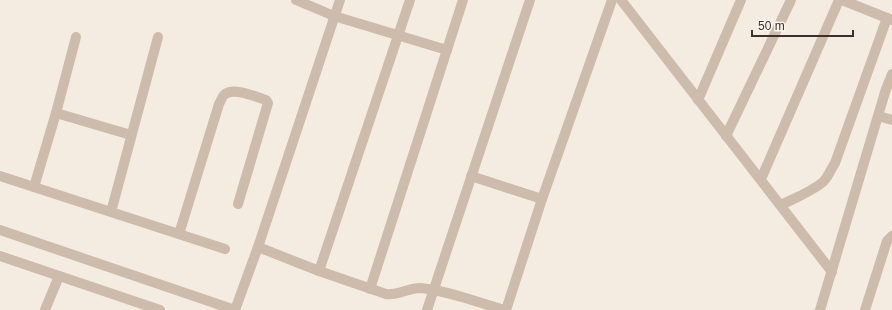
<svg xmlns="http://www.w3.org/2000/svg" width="892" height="310" font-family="Helvetica,sans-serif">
<rect width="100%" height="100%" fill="#f4ebe1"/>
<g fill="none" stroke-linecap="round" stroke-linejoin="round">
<g stroke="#cdbbac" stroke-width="10">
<path d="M296,0L334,16L447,50"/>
<path d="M621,0L832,272"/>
<path d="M842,0L892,20"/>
<path d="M698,100L741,0"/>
<path d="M56,113L131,135"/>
<path d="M878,116L892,120"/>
<path d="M726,136L791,0"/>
<path d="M0,176L225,249"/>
<path d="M471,176L542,199"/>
<path d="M761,179L839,0"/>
<path d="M34,187L56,113L76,37"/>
<path d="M781,205C795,198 811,192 823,182C828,177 831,169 835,163L887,18"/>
<path d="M111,212L158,37"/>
<path d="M0,230L235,310"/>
<path d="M179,234L219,104C221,101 222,97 224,95C233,86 256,97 266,100L268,103L238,204"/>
<path d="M258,247L319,271L386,294C397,296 408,288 420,288C446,290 479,303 505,310"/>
<path d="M0,256L160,310"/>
<path d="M319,271L410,0"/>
<path d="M370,289L463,0"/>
<path d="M45,310L59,276"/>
<path d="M235,310L258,247L340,0"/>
<path d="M427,310L530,0"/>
<path d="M506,310L542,199L612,0"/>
<path d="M820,310L886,89L892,74"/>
<path d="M865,310L887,241L892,236"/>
</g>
</g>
<path d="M752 30v6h101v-6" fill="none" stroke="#3b302b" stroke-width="2"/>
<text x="758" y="30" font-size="12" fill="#3b302b" stroke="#fbf5ee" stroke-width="3" paint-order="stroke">50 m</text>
</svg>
